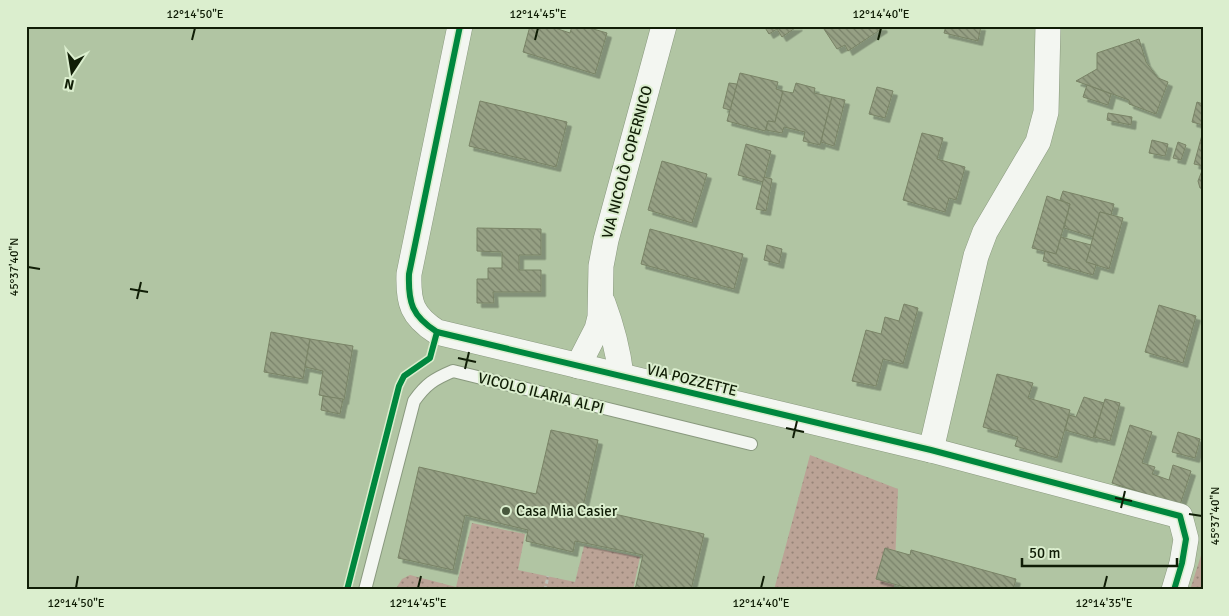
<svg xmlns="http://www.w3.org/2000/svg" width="1229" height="616" font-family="Signika,sans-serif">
<defs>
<pattern id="park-dots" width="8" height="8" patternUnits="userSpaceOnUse" patternTransform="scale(1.25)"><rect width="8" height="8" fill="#bba396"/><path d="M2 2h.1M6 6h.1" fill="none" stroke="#978478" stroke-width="1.8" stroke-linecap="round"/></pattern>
<pattern id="building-back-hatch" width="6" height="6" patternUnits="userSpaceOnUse" patternTransform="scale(1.25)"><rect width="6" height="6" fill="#96a084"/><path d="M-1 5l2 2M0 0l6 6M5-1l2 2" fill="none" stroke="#79826a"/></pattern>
<filter id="shadow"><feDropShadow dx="4.5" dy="4.5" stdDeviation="0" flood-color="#0004"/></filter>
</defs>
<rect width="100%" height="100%" fill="#b1c5a3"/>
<g fill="url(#park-dots)">
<path d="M810,455L898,489L894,590H774Z"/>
<path d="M472,523L525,534L518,570L575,582L584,546L640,557L633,590H395L402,579L410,575L456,587Z"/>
<path d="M1203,549V590H1190Z"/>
</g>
<g fill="url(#building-back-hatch)" stroke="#798366" filter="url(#shadow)">
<path d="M530,26H549L570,33L572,26H583L607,33L595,74L523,52Z"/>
<path d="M764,26H798L782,37L777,29L769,34Z"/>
<path d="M822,26H882L883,28L848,51L845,45L837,49Z"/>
<path d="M946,26H981L978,41L944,33Z"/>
<path d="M1139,39L1146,62L1158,78L1168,82L1156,114L1129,104V100L1076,81L1097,69V53Z"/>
<path d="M740,73L778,82L776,89L783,91L775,122L768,121L765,131L727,121Z"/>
<path d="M729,83L737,84L730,110L723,108Z"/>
<path d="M796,83L815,88L814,93L832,97L820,145L803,141L805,132L784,127L782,133L766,130L768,121L775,122L783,91L793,93Z"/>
<path d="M1087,85L1111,94L1108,105L1083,97Z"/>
<path d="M877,87L893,91L885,118L869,114Z"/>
<path d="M832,97L845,100L834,146L821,142Z"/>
<path d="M480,101L567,122L556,167L469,146Z"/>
<path d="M1197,102L1203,104V125L1192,122Z"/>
<path d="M1108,113L1132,117L1131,125L1107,120Z"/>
<path d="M922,133L943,138L937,159L965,167L956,200L949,198L945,212L903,200Z"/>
<path d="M1202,135H1203V166L1194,164Z"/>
<path d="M1152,140L1168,144L1165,156L1149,153Z"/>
<path d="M1178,142L1186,145L1181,160L1173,158Z"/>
<path d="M746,144L771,151L763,182L738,175Z"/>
<path d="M662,161L707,174L692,223L648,210Z"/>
<path d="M1203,168V189L1200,188L1198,181Z"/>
<path d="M764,177L772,179L766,211L756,209Z"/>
<path d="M1063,191L1114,204L1111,215L1100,212L1093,237L1064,228L1070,204L1060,200Z"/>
<path d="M1047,196L1070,204L1056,254L1032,248Z"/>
<path d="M1100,212L1123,218L1109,269L1086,262Z"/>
<path d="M477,228L541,229V255H519V270H541V292H493L494,303H477V279H488V268H502V252L477,251Z"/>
<path d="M650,229L743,254L734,289L641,264Z"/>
<path d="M1061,237L1091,245L1086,262L1096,265L1093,275L1043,261L1045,251L1056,254Z"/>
<path d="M767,245L782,249L779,264L764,260Z"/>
<path d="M904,304L918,308L903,364L883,359L876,386L852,381L866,330L881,334L885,317L899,321Z"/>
<path d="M1159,305L1196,316L1183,363L1145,352Z"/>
<path d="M271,332L310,339L303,379L264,372Z"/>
<path d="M310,339L353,346L344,400L319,395L323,371L305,367Z"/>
<path d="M997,374L1033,383L1028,398L1070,410L1057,458L1015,446L1018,437L983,427Z"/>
<path d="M323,396L343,399L340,414L321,410Z"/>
<path d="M1084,397L1104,403L1093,438L1065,430L1069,415L1076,417Z"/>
<path d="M1105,399L1120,403L1110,441L1094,437Z"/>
<path d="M1130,425L1152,432L1142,463L1155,467L1152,474L1169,480L1173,465L1191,471L1180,505L1112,483Z"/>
<path d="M551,430L598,440L583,507L704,534L691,590H635L643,555L575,541L573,552L526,541L528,530L465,515L453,570L398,558L419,467L536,494Z"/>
<path d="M1178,432L1200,439L1195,458L1172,452Z"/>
<path d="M885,548L910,555L911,550L1016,579L1013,590H915L876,579Z"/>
</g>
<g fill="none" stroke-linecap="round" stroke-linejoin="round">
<defs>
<path id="lane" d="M365,590L414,401C426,384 434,379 453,371L751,444"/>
<g id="street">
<path d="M460,26L409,274C408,303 412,316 437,332L931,450L1180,516L1186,539L1182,563L1174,590"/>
<path d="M603,303C612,327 618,350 621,375"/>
<path d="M578,366L597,329L600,317L601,266L606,240L664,26"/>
<path d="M931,450L976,256L985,232L1038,142L1046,112L1048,26"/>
</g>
</defs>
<use href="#lane" stroke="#89997e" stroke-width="14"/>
<use href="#street" stroke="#89997e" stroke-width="26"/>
<path stroke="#bbc1b7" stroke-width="3" stroke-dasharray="4 2.5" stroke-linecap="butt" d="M545,590L548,576"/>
<use href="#lane" stroke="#f3f6f1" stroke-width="12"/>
<use href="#street" stroke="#f3f6f1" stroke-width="25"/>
<defs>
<g id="cycleway">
<path d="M460,26L409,274C408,303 412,316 437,332L931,450L1180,516L1186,539L1182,563L1174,590"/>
<path d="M347,590L399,386L404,376L430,358L437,332"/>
</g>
</defs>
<use href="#cycleway" stroke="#dbeece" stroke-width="9"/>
<use href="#cycleway" stroke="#00873e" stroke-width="6"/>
</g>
<path fill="none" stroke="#101d06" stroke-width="2" d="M192,40L195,28M535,40L538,28M878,40L881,28M28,267L40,269M130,289L148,292M137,299L141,282M458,358L476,362M465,369L469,352M786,428L804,432M793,438L797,421M1115,498L1132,501M1121,508L1125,491M1189,514L1202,516M76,588L78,576M418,588L421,576M761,588L764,576M1104,588L1107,576"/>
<circle fill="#48583d" stroke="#dbeece" stroke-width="2" cx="506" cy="511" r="5"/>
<g text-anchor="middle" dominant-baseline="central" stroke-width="4" stroke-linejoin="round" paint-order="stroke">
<g font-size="15" fill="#101d06" stroke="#dbeece">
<text transform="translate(627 162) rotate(-75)">VIA NICOLÒ COPERNICO</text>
<text transform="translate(692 380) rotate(14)">VIA POZZETTE</text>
<text transform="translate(541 393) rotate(14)">VICOLO ILARIA ALPI</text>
</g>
<g font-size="15" fill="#101d06" stroke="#dbeece" text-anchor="start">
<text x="516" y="511">Casa Mia Casier</text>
</g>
</g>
<rect width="1229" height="616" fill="none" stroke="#dbeece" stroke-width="55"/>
<g transform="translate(72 72) rotate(192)" stroke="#dbeece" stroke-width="4" paint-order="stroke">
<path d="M0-4L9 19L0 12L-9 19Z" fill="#101d06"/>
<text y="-8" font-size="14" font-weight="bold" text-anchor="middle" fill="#101d06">N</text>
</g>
<path d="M1022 558v8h155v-8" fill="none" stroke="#101d06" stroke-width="2.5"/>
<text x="1029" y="558" font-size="15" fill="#101d06" stroke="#dbeece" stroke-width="4" paint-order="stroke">50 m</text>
<rect x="28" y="28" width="1174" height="560" fill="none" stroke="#101d06" stroke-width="2"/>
<g font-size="12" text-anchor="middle" fill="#101d06">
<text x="195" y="18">12°14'50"E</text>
<text x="538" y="18">12°14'45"E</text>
<text x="881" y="18">12°14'40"E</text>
<text transform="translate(14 267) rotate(-90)" y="4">45°37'40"N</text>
<text transform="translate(1215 516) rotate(-90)" y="4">45°37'40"N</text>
<text x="76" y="607">12°14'50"E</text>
<text x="418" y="607">12°14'45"E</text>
<text x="761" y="607">12°14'40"E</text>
<text x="1104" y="607">12°14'35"E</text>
</g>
</svg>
